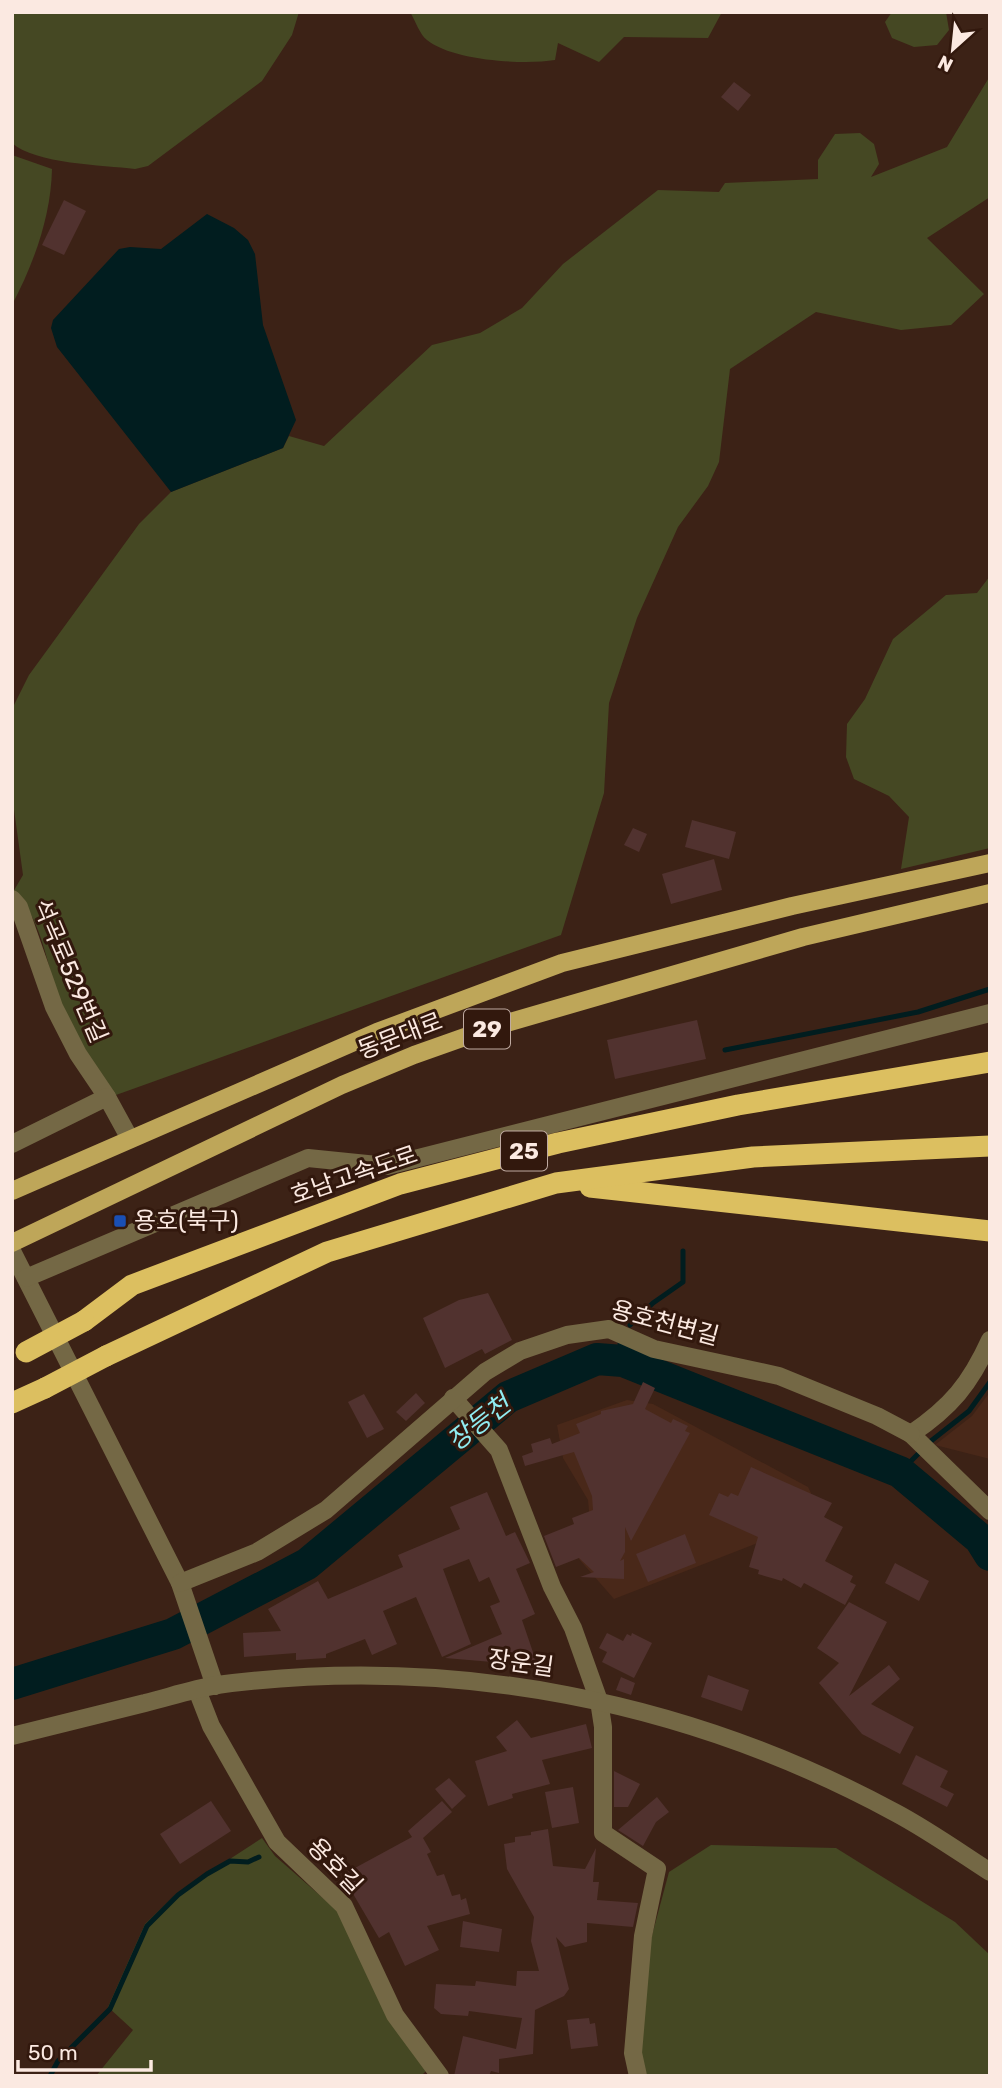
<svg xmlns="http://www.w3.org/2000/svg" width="1002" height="2088" font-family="Rubik,'Noto Sans KR',sans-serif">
<rect width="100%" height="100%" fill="#3c2216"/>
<g fill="#492819">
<path d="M990,1392V1459L935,1445L972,1416Z"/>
<path d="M627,1400L653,1404L808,1487L811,1493L797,1522L783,1533L614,1599L579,1559L591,1532L588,1500L563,1458L557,1425Z"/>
</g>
<g fill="#454823">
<path d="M12,12H299L292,35L262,81L148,166L135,169C103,165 35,164 12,143Z"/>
<path d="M410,12H722L708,38L624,37L599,62L558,43L555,60C524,65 453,61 427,40C420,35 415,20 410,12Z"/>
<path d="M892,12H946L949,30L937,45L914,47L892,38L885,22Z"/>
<path d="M990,76V197L927,238L984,294L951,325L901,330L816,312L730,369L719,462L708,486L678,527L637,618L609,703L604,793L561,935L116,1095C96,1067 77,1040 63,1008C46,971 45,920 13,892L23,875L12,795V709L29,675L139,524L171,492L283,448L289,436L324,446L432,345L480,333L522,308L563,264L658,190L719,192L725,183L818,179V160L835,134L860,133L874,144L879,164L871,177L947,147Z"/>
<path d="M12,155L52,169C51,216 34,263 12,305Z"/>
<path d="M990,576V848L901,869L909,817L889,796L854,779L846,757L847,724L865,699L893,639L946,595L977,593Z"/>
<path d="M262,1838L275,1856L339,1912L428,2069L421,2076H96L133,2030L108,2007L145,1924L176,1894Z"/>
<path d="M711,1845L836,1848L955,1922L990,1955V2076H644L636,2052L651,1939L669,1872Z"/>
</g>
<path fill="#011d1f" d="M207,214L234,228L248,240L255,254L263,325L296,420L283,448L171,492L57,347L51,328L53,320L119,249L130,247L161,249Z"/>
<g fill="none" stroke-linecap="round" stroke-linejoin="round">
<g stroke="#011d1f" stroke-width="5">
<path d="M725,1050L918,1012L990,989"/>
<path d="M630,1325L653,1303L683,1282V1251"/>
<path d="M620,1343L623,1361"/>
<path d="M931,1441L969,1411L990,1382"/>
<path d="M900,1472L921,1451"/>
<path d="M50,2076L58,2061L110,2009L147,1926L178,1895L207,1874L230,1861L248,1862L259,1857"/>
</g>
<path stroke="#011d1f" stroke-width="32" d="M12,1684L173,1634L307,1564L508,1397L597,1359L623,1361L900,1472L980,1539L990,1555"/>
</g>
<g fill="#51322f">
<path d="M734,82L751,95L738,111L721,97Z"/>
<path d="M64,200L86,211L64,255L42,245Z"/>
<path d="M692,820L736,832L729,859L685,847Z"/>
<path d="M633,828L647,834L639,852L624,845Z"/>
<path d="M714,859L722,890L671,904L662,874Z"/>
<path d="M697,1020L706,1059L615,1079L607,1040Z"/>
<path d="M488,1293L512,1340L485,1354L482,1349L445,1368L423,1318L459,1300Z"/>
<path d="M643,1382L655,1388L645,1409L671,1423L673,1419L688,1426L685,1431L690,1433L631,1541L625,1527V1552L620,1561L624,1559V1579L580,1577L594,1572L579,1558L556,1567L544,1536L574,1524L572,1518L593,1510L592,1496L574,1452L525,1466L522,1456L533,1452L531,1444L550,1438L552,1444L580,1433L576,1424L601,1414V1411L633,1404Z"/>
<path d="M416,1393L425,1403L406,1421L396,1412Z"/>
<path d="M364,1394L384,1429L367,1438L348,1402Z"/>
<path d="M751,1467L832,1503L824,1517L843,1527L825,1561L853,1576L850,1582L856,1585L845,1605L804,1583L801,1588L783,1578L782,1581L758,1574L759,1570L749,1567L758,1537L709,1515L719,1493L728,1497L731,1493L738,1496Z"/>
<path d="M487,1492L506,1536L515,1532L530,1563L516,1569L535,1614L522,1620L536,1661L526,1665L445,1658L502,1634L490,1606L500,1602L489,1577L479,1582L469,1559L443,1569L471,1644L442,1657L416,1597L383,1611L397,1644L372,1655L365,1639L326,1654V1658L296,1660V1653L244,1657L243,1633L281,1631L268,1609L318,1581L328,1599L403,1567L398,1555L460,1529L450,1507Z"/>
<path d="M685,1534L696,1563L648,1582L636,1554Z"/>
<path d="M895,1563L929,1581L919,1601L885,1583Z"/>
<path d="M849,1602L887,1622L849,1696L889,1665L900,1679L871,1704L914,1727L900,1754L862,1734L819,1683L839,1663L817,1648Z"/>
<path d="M607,1633L623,1641L627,1634L631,1636L632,1633L652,1643L634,1678L602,1662L607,1652L599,1648Z"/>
<path d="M708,1675L749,1690L742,1711L701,1697Z"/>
<path d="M621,1677L635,1683L631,1695L616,1690Z"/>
<path d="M517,1720L531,1738L586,1724L592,1748L542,1760L550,1784L512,1794L513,1798L488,1806L475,1761L507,1751L496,1737Z"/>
<path d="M916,1755L948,1771L940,1787L954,1794L947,1807L902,1784Z"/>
<path d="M614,1771L640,1784L628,1807H614Z"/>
<path d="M449,1778L466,1796L452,1809L435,1789Z"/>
<path d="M573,1787L579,1823L552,1828L545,1792Z"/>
<path d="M657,1797L669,1812L656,1822L643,1846L618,1830Z"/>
<path d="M211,1801L231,1831L180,1864L160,1834Z"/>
<path d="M442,1801L452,1812L423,1838L431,1852L427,1854L437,1876L444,1874L452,1896L460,1894L461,1900L466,1898L470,1914L427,1926L439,1950L405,1966L389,1932L379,1938L342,1875L412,1837L408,1831Z"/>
<path d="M548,1829L553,1866L585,1869L596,1848L593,1882H599L597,1900L638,1903L633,1927L587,1923V1942L565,1947L556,1937L569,1989L564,1996L535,2010L533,2054L499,2059V2073L491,2071L489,2076H454L463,2036L516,2049L522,2018L469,2011L468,2016L441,2014L434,2008L436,1984L475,1986L476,1981L516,1986L517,1971H539L531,1941L534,1917L507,1869L504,1844L515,1842V1837L531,1835V1832Z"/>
<path d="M463,1921L502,1929L499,1952L460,1947Z"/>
<path d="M589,2018L590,2024L595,2023L598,2046L571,2049L567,2020Z"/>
</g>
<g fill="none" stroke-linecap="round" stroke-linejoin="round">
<g stroke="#746845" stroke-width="18">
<path d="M12,899L19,907L54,1007L78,1054L107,1097"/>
<path d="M12,1144L107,1097L130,1139"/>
<path d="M12,1251L180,1583L215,1686"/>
<path d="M26,1278L308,1158L387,1166L990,1013"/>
<path d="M990,1340C970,1384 951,1407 911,1434L990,1511"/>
<path d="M453,1398L499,1450L552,1587L573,1628L599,1701L603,1727V1833L657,1869L643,1936L633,2053L638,2076"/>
<path d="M180,1583L257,1552L326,1510L485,1372L520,1351L567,1335L609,1329L654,1349L779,1376L877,1416L911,1434"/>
<path d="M197,1690L211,1726L277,1842L344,1906L395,2015L440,2076"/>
<path d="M12,1736C57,1725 101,1714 145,1703C169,1697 193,1689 217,1685C452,1654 688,1700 896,1813C928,1830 959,1852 990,1872"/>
</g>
<g stroke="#bea659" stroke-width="18">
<path d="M12,1191L377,1032L562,963L792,906L990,863"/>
<path d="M12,1243L342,1085L414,1055L493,1027L803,937L990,893"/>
</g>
<g stroke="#dcbf60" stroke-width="21">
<path d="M590,1187L990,1231"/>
<path d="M84,1321L132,1285L400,1184L558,1143L738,1105L990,1062"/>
<path d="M106,1356L327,1252L556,1183L753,1157L990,1146"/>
<path d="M12,1403L45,1388"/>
</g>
<g stroke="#dcbf60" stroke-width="21">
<path d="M26,1352L84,1321"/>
<path d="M45,1388L106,1356"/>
</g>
</g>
<rect fill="#1a4fb4" stroke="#32180d" stroke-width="2.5" x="113" y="1214" width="14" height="14" rx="3.5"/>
<g text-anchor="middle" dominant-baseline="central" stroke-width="6" stroke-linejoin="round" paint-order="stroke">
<g fill="#32180d" stroke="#bfaaa1" stroke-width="2">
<rect x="464" y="1009.5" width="46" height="39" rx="5"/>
<rect x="501" y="1131.5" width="46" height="39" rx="5"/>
</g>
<g font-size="23" font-weight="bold" fill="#fbe9e1">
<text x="487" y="1029">29</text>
<text x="524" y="1151">25</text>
</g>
<g font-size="24" fill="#fbe9e1" stroke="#32180d">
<text transform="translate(70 971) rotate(67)">석곡로529번길</text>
<text transform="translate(400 1036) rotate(-21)">동문대로</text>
<text transform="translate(354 1175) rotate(-19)">호남고속도로</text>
<text transform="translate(665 1323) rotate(15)">용호천변길</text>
<text transform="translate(521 1663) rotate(8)">장운길</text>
<text transform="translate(335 1866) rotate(46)">용호길</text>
</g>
<g font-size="24" fill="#fbe9e1" stroke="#32180d" text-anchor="start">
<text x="134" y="1221">용호(북구)</text>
</g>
<g font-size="26" font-style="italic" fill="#90ecf1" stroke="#32180d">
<text transform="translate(479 1423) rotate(-38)">장등천</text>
</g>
</g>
<rect width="1002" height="2088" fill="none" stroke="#fbe9e1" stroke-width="28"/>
<g transform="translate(953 49) rotate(207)" stroke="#32180d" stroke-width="5" paint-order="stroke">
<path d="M0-5L12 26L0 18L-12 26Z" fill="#fbe9e1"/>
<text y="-10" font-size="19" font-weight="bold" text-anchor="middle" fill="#fbe9e1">N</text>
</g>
<path d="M18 2060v10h133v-10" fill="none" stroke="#fbe9e1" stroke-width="3.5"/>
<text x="28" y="2060" font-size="21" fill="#fbe9e1" stroke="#32180d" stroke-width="5" paint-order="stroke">50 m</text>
</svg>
